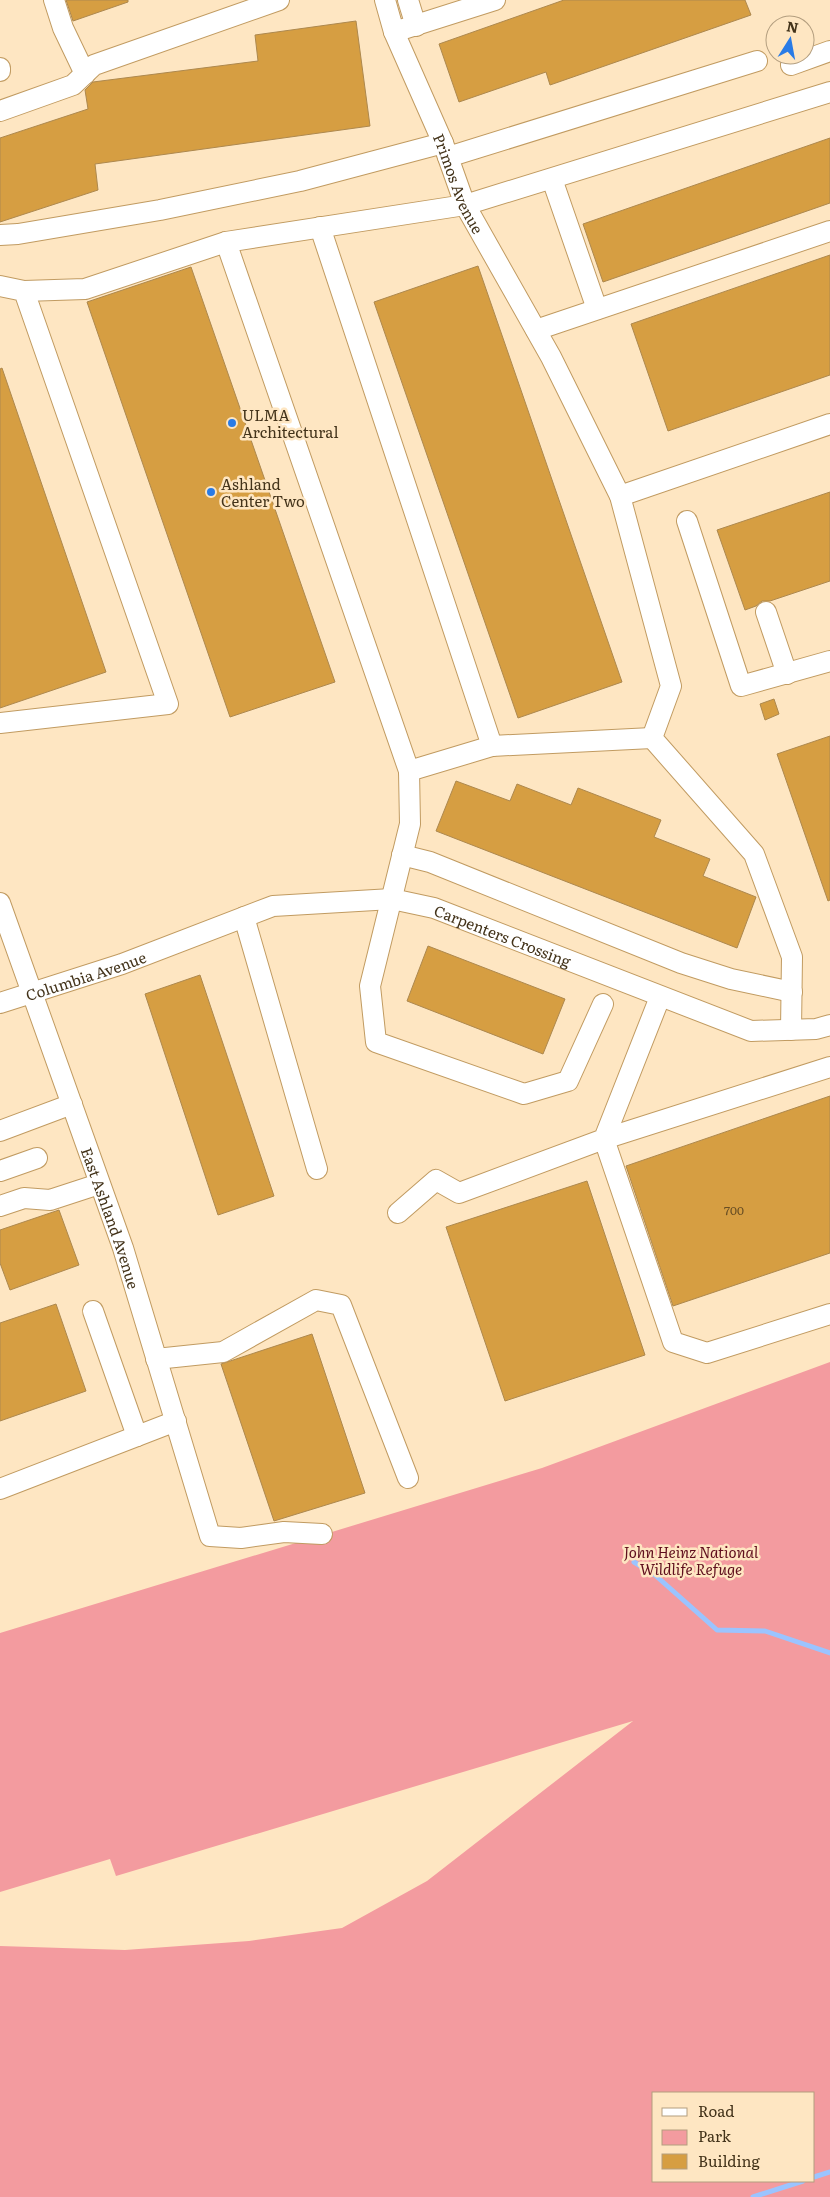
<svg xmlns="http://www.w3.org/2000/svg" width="830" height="2197" font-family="Literata,serif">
<rect width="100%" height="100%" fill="#fee6c2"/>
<path fill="#f39b9f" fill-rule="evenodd" d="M830,1362V2197H0V1946L125,1950L249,1941L342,1928L427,1881L633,1721L116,1876L110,1859L0,1892V1633L542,1468ZM654,2093H814V2181H654Z"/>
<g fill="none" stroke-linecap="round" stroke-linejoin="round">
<g stroke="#9bc4ff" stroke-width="5">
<path d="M634,1562L655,1575L717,1630L765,1631L830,1653"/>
<path d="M814,2177L830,2172"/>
<path d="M753,2197L803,2181"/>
</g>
</g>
<g fill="#d69e42" stroke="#ad884e">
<path d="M66,0H128V2L73,21Z"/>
<path d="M564,0H745L751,15L550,85L546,72L459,102L439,44Z"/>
<path d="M356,21L370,126L95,164L98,190L0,222V138L88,109L85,90L93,82L258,61L255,35Z"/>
<path d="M830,138V203L603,282L583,224Z"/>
<path d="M830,255V375L668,431L631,324Z"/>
<path d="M478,266L622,682L518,718L374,302Z"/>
<path d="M191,267L335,682L230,717L87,302Z"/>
<path d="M2,368L106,672L0,708V369Z"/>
<path d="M830,492V581L770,601H762L756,606L745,610L717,530Z"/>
<path d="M774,699L779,714L765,720L760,704Z"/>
<path d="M830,736V900L828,901L777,754Z"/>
<path d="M456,781L510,801L517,784L571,805L578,788L661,820L654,837L710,859L703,876L756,897L737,948L436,831Z"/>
<path d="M428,946L565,999L543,1054L407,1001Z"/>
<path d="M200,975L274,1196L218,1215L145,994Z"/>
<path d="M830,1096V1253L673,1306L626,1166Z"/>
<path d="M587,1181L645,1355L505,1401L446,1227Z"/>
<path d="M59,1210L79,1265L10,1290L0,1263V1230Z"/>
<path d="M56,1304L86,1391L0,1421V1323Z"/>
<path d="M312,1334L365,1493L274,1521L221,1364Z"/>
</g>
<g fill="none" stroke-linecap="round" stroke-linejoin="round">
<defs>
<g id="minor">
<path d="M54,0L63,28L85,74"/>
<path id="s1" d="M385,0L394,32L443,143L465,205L551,357L620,496L671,686L652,738L754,854L792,957L791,1030"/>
<path d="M408,0L416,26"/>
<path d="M394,32L495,0"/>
<path d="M791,65L830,51"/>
<path d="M0,68V71"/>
<path d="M0,111L73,85L94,65L279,0"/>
<path d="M448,157L757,61"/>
<path d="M552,179L597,309"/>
<path d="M320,227L492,746"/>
<path d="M0,235L18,234L160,210L300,181L443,143"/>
<path d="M226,242L409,771"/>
<path d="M0,286L24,291L168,704L0,723"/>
<path d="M24,291L85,289L226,242L465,205L830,92"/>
<path d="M536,330L830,231"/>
<path d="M620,496L830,424"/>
<path d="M687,521L741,686L830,661"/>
<path d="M766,612L787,674"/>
<path d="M402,855L430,862L681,963L731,979L792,992"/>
<path id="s2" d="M0,903L123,1248L210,1536L241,1538L284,1532L322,1534"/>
<path d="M244,917L317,1169"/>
<path id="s3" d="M0,1003L122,964L273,906L392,899L434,908L751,1031L816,1029L830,1025"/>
<path d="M603,1004L568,1081L524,1094L376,1042L370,986L410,824L409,771L492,746L652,738"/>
<path d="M830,1067L604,1139L673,1342L707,1353L830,1314"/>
<path d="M0,1131L72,1104"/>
<path d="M0,1171L37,1158"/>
<path d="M0,1206L24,1198L50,1200L99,1184"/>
<path d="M398,1213L436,1180L459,1193L604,1139L660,997"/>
<path d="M93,1311L137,1436"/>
<path d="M156,1359L223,1352L316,1300L341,1305L408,1478"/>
<path d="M0,1489L176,1421"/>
</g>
</defs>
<use href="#minor" stroke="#c19b61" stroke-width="22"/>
<use href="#minor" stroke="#fff" stroke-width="20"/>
</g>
<g fill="#297be6" stroke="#fee6c2" stroke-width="2">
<circle cx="232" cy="423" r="5"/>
<circle cx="211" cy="492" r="5"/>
</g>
<g text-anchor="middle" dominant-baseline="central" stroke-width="5" stroke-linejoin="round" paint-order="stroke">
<g font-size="12" fill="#684e24">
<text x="734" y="1210">700</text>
</g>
<g font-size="15" fill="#43331a" stroke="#fee6c2">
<text stroke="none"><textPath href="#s1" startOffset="198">Primos Avenue</textPath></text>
<text stroke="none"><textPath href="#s3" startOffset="526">Carpenters Crossing</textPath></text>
<text stroke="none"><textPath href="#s3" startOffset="90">Columbia Avenue</textPath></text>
<text stroke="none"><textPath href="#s2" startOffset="334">East Ashland Avenue</textPath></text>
</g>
<g font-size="15" fill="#43331a" stroke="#fee6c2" text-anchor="start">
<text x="242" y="414">ULMA<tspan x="242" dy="17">Architectural</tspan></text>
<text x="221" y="483">Ashland<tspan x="221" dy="17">Center Two</tspan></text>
</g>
<g font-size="15" font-style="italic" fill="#5f0e1d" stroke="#fee6c2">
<text x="691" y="1551">John Heinz National<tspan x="691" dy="17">Wildlife Refuge</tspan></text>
</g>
</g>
<rect x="652" y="2092" width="162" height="90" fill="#fee6c2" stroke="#b39e7f"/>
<rect x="662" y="2108" width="25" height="8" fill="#ffffff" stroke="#b39e7f"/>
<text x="698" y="2117" font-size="15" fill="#43331a">Road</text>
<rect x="662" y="2130" width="25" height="15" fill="#f39b9f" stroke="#b39e7f"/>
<text x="698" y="2142" font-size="15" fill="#43331a">Park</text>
<rect x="662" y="2154" width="25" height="15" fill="#d69e42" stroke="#b39e7f"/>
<text x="698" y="2167" font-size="15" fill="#43331a">Building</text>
<g transform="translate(790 40) rotate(11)"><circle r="24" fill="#fee6c2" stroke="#b39e7f"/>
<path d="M0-4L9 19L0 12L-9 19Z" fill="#297be6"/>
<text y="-8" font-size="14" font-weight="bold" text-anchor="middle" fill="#43331a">N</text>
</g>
</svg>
